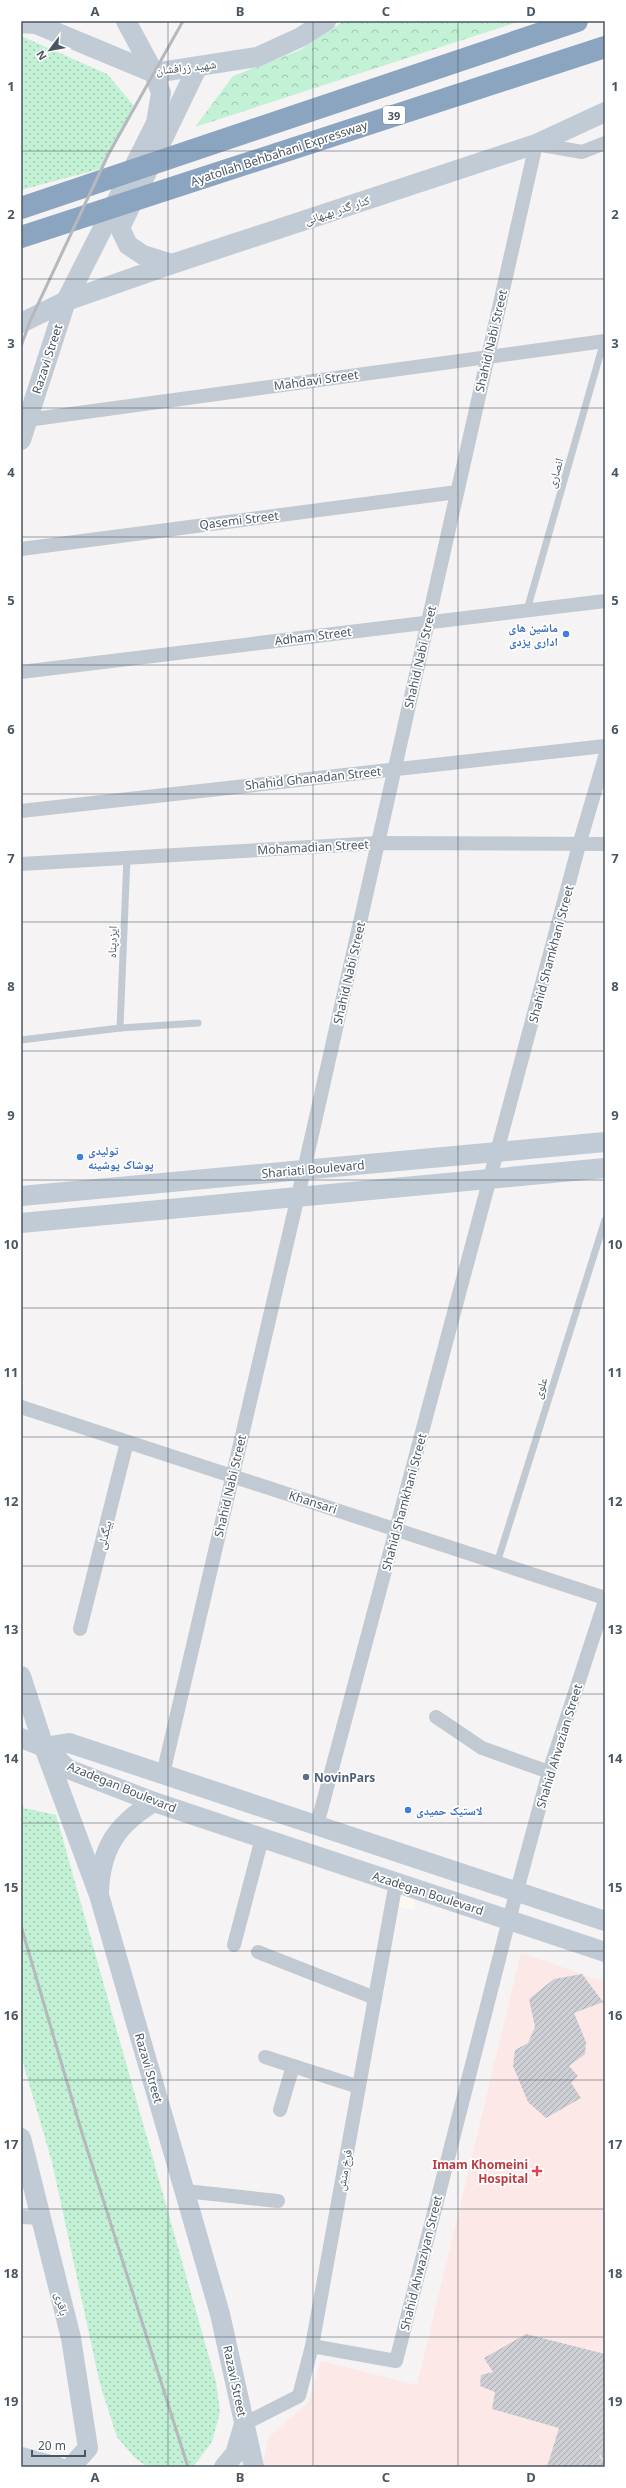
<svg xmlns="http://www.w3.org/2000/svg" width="626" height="2488" font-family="'Noto Sans','Noto Naskh Arabic',sans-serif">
<defs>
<pattern id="grass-dots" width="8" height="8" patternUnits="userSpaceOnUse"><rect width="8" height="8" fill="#c3f1d5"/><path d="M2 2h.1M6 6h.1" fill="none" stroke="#a0c6b0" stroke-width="1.8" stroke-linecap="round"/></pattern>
<pattern id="park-crowns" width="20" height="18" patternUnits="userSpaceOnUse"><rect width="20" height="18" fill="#c3f1d5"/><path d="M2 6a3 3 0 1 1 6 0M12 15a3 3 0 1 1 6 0" fill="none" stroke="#a0c6b0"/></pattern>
<pattern id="building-hatch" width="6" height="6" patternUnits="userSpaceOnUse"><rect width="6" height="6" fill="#cdcfd5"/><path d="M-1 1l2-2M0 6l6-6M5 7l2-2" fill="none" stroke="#a8abb0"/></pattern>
</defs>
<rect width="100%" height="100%" fill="#f5f3f3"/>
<path fill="#fdf9ef" d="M400,1890L417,1894L413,1910L396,1906Z"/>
<path fill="#fce8e6" d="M521,1953L605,1982V2467H262L269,2437L308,2403L321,2361L417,2385Z"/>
<g fill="url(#grass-dots)">
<path d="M21,36L107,74L135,107L103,168L21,190Z"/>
<path d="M21,1799L24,1808L56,1815L216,2382L220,2412L212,2442L193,2467H148L135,2458L117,2437L100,2384L52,2162L21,2056Z"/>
</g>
<path fill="url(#park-crowns)" d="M344,21H521L195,127L233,76L300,50Z"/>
<g fill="url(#building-hatch)">
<path d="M582,1974L603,2002L574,2013L586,2042L585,2054L569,2066L578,2076L571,2083L581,2098L546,2118L528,2102L513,2066L515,2050L528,2043L535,2027L529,1999L554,1979Z"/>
<path d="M526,2334L605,2354V2450L599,2455L601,2459L605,2460V2467H547L559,2428L492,2409L495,2392L480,2386L481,2375L493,2372L484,2358Z"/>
</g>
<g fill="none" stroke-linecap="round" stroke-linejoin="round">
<g stroke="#c1cad2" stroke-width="7">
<path d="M527,610L604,341"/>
<path d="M120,1028L127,857"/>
<path d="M21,1040L120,1028L198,1023"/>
<path d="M497,1563L605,1220"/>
<path d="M604,2455H605"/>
</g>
<g stroke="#c1cad2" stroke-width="14">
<path d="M27,420L605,341"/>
<path d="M21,549L457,492"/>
<path d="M21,672L605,601"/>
<path d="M21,811L605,746"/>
<path d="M21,864L378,843L605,844"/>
<path d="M21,1407L605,1598"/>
<path d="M80,1629L127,1442"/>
<path d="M436,1717L482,1748L549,1772"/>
<path d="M163,1774L304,1170L536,144L582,152L605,143"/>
<path d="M317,1825L579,845L605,757"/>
<path d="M234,1945L262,1838"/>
<path d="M258,1952L375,1998"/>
<path d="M265,2057L359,2087"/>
<path d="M280,2110L293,2066"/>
<path d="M185,2191L278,2201"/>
<path d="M21,2217L42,2218"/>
<path d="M312,2346L396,2361L509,1920L549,1772L605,1601"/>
<path d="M244,2424L299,2396L312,2346L396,1882"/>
</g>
<g stroke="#c1cbd6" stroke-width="20">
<path d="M21,23L36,24L154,73L257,57L301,37L326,21"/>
<path d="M172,264L143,255L128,245L120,228L197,68"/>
<path d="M21,323L66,301L172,264L536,144L605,112"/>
<path d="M21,440L66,301L156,123L161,93L154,73L126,21"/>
<path d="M21,1196L605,1142"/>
<path d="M21,1223L605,1168"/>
<path d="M21,1676L44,1747L99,1895L220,2314L254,2467"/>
<path d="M21,1738L44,1747L68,1769L154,1802L605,1952"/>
<path d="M44,1747L69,1743L605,1921"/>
<path d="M99,1891C101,1848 117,1824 154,1802"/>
<path d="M21,2138L71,2338L88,2448L71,2467"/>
<path d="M21,2457L58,2467"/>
<path d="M224,2467L235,2454L244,2424"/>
</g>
<g stroke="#8ba5c1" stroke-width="22">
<path d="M21,208L577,21"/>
<path d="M21,237L605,47"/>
</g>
<g stroke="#b5b8bd" stroke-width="3">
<path d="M21,346L31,319L108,155L183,21"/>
<path d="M21,1926L82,2133L188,2467"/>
</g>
</g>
<path fill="none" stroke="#4a5661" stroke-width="1" stroke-opacity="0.55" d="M168,21V2467M313,21V2467M458,21V2467M21,151H605M21,279H605M21,408H605M21,537H605M21,665H605M21,794H605M21,922H605M21,1051H605M21,1180H605M21,1308H605M21,1437H605M21,1566H605M21,1694H605M21,1823H605M21,1951H605M21,2080H605M21,2209H605M21,2337H605"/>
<g fill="#3f7fe0" stroke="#fff" stroke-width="1.5">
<circle cx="566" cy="634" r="4"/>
<circle cx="80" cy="1157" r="4"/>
<circle cx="408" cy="1810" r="4"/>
</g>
<circle fill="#5c6f8a" stroke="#fff" stroke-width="1.5" cx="306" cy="1777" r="4"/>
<path fill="#e0444e" stroke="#fff" stroke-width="1.5" d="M535 2165h4v4h4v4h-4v4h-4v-4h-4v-4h4z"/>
<g text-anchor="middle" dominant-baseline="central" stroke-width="3.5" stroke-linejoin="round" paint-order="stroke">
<rect fill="#fff" stroke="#808990" stroke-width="1" x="383" y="106" width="22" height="18" rx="3"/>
<g font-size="11" font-weight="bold" fill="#4a5661">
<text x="394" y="115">39</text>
</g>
<g font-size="12" fill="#4a5661" stroke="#fff">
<text transform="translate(186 67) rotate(-6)">شهید زرافشان</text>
<text transform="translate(279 153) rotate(-18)">Ayatollah Behbahani Expressway</text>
<text transform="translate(337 210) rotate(-18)">کنار گذر بهبهانی</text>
<text transform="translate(491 341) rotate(-77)">Shahid Nabi Street</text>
<text transform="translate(47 359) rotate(-72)">Razavi Street</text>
<text transform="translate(316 380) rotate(-8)">Mahdavi Street</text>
<text transform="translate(555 473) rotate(-74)">انصاری</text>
<text transform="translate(239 520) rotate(-7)">Qasemi Street</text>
<text transform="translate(313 636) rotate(-7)">Adham Street</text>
<text transform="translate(420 657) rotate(-77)">Shahid Nabi Street</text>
<text transform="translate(313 778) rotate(-6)">Shahid Ghanadan Street</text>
<text transform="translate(313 847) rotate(-3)">Mohamadian Street</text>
<text transform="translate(112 942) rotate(-88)">ایزدپناه</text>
<text transform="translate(551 954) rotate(-75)">Shahid Shamkhani Street</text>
<text transform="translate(349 973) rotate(-77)">Shahid Nabi Street</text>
<text transform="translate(313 1169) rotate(-5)">Shariati Boulevard</text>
<text transform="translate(540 1388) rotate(-72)">علوی</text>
<text transform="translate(230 1486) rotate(-77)">Shahid Nabi Street</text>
<text transform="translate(313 1502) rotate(18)">Khansari</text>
<text transform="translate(404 1502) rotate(-75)">Shahid Shamkhani Street</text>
<text transform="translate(104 1535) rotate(-76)">بیگدلی</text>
<text transform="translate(559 1746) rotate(-73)">Shahid Ahvazian Street</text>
<text transform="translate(122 1787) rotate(22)">Azadegan Boulevard</text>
<text transform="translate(428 1893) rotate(18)">Azadegan Boulevard</text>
<text transform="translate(149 2068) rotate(74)">Razavi Street</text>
<text transform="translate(344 2170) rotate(-80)">فرخ منش</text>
<text transform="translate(421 2263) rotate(-76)">Shahid Ahwaziyan Street</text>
<text transform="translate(62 2304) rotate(77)">باقری</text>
<text transform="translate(235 2381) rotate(78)">Razavi Street</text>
</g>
<g font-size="12" font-weight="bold" fill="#366cbe" stroke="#fff" text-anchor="start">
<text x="558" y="627" text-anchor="end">ماشین های<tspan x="558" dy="14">اداری یزدی</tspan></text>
<text x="88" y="1150">تولیدی<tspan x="88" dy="14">پوشاک پوشینه</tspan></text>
<text x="416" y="1810">لاستیک حمیدی</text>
</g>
<g font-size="12" font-weight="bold" fill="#4e5e75" stroke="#fff" text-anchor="start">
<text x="314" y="1777">NovinPars</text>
</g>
<g font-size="12" font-weight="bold" fill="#be3a42" stroke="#fff" text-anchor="end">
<text x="528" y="2164">Imam Khomeini<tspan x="528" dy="14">Hospital</tspan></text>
</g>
</g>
<rect width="626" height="2488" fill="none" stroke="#ffffff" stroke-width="44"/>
<g transform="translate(50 50) rotate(238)" stroke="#ffffff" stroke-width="3" paint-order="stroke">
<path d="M0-3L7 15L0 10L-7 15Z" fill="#4a5661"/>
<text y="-6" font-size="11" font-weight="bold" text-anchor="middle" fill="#4a5661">N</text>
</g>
<path d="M32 2450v6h53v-6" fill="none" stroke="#4a5661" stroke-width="2"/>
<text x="38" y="2450" font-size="12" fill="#4a5661" stroke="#ffffff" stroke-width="3" paint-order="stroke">20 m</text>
<rect x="22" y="22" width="582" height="2444" fill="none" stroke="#4a5661" stroke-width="1.5"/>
<g font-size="13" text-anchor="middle" font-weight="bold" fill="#4a5661">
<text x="95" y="16">A</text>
<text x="240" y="16">B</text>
<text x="386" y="16">C</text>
<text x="531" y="16">D</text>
<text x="11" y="91">1</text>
<text x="615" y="91">1</text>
<text x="11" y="219">2</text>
<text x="615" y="219">2</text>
<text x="11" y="348">3</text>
<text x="615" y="348">3</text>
<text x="11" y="477">4</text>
<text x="615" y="477">4</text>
<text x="11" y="605">5</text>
<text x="615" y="605">5</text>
<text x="11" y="734">6</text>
<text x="615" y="734">6</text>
<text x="11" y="863">7</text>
<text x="615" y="863">7</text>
<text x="11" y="991">8</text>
<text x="615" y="991">8</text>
<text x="11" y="1120">9</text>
<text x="615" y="1120">9</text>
<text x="11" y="1249">10</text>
<text x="615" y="1249">10</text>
<text x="11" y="1377">11</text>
<text x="615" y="1377">11</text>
<text x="11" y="1506">12</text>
<text x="615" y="1506">12</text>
<text x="11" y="1634">13</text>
<text x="615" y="1634">13</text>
<text x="11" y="1763">14</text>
<text x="615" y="1763">14</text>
<text x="11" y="1892">15</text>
<text x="615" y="1892">15</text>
<text x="11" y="2020">16</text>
<text x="615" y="2020">16</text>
<text x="11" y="2149">17</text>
<text x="615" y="2149">17</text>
<text x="11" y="2278">18</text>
<text x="615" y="2278">18</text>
<text x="11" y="2406">19</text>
<text x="615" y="2406">19</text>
<text x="95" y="2482">A</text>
<text x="240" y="2482">B</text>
<text x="386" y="2482">C</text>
<text x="531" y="2482">D</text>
</g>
</svg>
